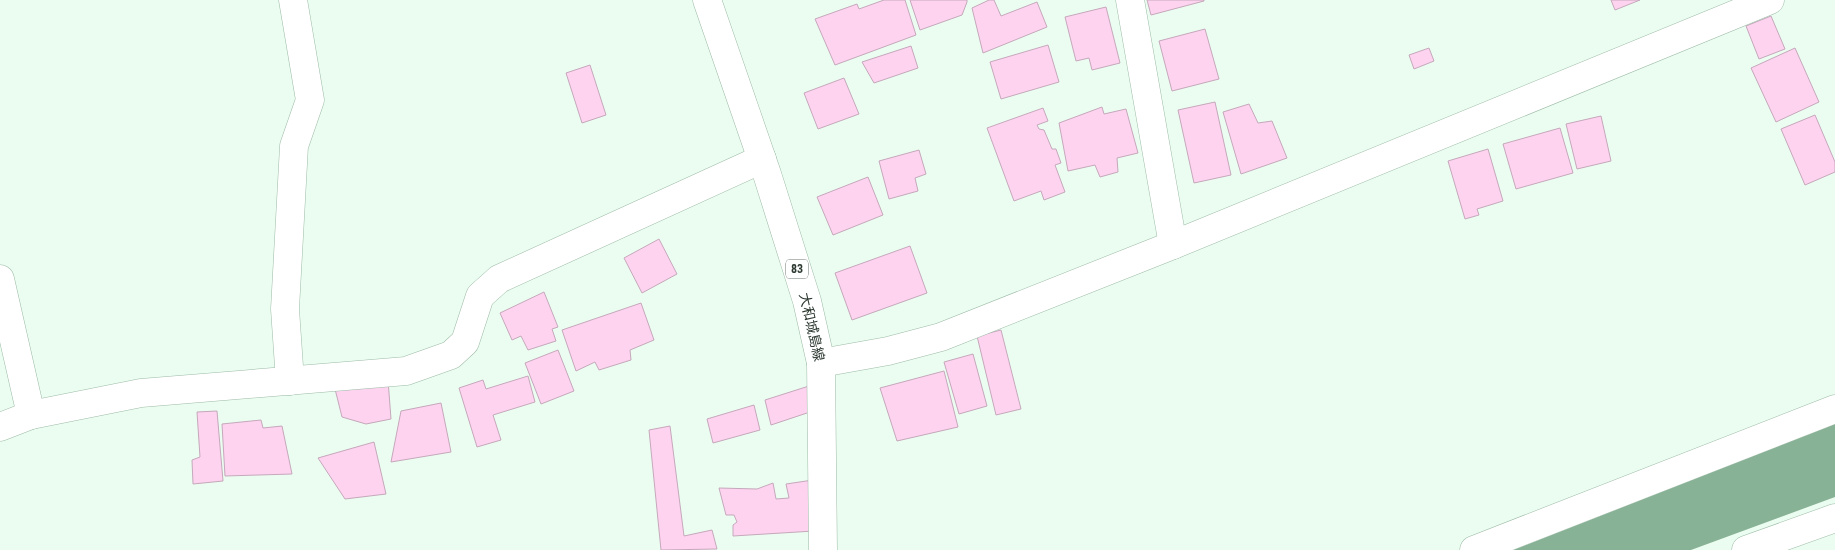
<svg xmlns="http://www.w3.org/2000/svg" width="1835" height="550" font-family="'Roboto Condensed','Noto Sans JP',sans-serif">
<rect width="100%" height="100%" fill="#ebfdf0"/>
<path fill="#88b296" d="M1835,424V497L1691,550H1513Z"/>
<g fill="#fed3f0" stroke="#c5a8bb">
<path d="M884,0H905L916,35L835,65L815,19L857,4L859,9Z"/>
<path d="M910,0H967V2L962,15L920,30Z"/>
<path d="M989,0H994L1001,16L1037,2L1047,27L983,53L972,8Z"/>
<path d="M1147,0H1204V1L1151,15Z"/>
<path d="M1611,0H1640L1615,10Z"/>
<path d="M1106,7L1120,63L1092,70L1089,58L1076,61L1065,17Z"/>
<path d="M1771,16L1785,49L1759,59L1746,26Z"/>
<path d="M1205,29L1219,79L1172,91L1159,41Z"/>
<path d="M1048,45L1059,82L1001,99L990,62Z"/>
<path d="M911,46L918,68L874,83L862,62Z"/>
<path d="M1429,48L1434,61L1414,69L1409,55Z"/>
<path d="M1795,48L1819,102L1776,122L1751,68Z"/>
<path d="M590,65L606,115L582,123L566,73Z"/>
<path d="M844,78L859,114L818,129L804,93Z"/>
<path d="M1215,102L1231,175L1194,183L1178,110Z"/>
<path d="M1249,104L1258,123L1272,121L1287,158L1241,174L1223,112Z"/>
<path d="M1102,107L1104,114L1126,109L1138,153L1117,158L1118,172L1100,177L1095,165L1068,171L1059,123Z"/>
<path d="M1043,108L1048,121L1037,125L1039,129L1044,130L1052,149H1056L1061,163L1055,165L1065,192L1044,200L1041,191L1014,201L987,128Z"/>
<path d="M1815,115L1835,162V172L1805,185L1781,129Z"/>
<path d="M1601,116L1611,161L1577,169L1566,124Z"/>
<path d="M1560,128L1573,173L1516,189L1503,144Z"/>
<path d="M1488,149L1503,201L1477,209L1479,215L1465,219L1448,161Z"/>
<path d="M919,150L926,174L915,178L918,191L889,199L879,161Z"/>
<path d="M868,177L883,215L833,235L817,197Z"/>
<path d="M659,239L677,274L642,293L624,258Z"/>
<path d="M910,246L927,293L852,320L835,273Z"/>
<path d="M544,292L558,327L552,329L556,341L528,350L521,336L512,340L500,313Z"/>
<path d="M641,303L654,340L630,350L631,360L599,370L595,362L576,371L562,330Z"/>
<path d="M1001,330L1021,409L996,415L977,336Z"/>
<path d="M558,350L574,391L541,404L525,363Z"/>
<path d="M973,354L987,406L959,414L944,362Z"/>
<path d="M944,371L958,427L897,441L880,388Z"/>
<path d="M528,376L535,402L493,415L501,440L477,447L459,388L483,380L486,389Z"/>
<path d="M388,380L391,419L366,424L342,417L334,385Z"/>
<path d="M809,386L816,410L771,425L765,400Z"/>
<path d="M441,403L451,452L391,462L401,411Z"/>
<path d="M754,405L760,430L713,443L707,419Z"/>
<path d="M217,411L223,481L193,484L192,460L200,457L197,412Z"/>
<path d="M261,420L263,428L282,426L292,474L225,476L222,424Z"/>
<path d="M670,426L684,536L712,530L717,549L661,550L649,430Z"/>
<path d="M374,442L386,494L345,499L318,458Z"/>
<path d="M813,480L814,531L733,536V525L737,522L734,515H726L719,488L757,489L773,483L776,499L789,498L786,484Z"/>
</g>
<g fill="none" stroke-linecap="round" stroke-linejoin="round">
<defs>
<g id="minor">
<path d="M1130,0L1173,245"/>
<path d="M0,279L31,415"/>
<path d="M821,363L888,351L941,337L1173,245L1770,0"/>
<path d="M290,381L285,309L294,146L310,100L293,0"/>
<path d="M0,427L31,415L141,393L406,371L451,355L465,342L480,296L499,279L762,159"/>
<path d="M1474,550L1835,409"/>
<path d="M1746,550L1835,518"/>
</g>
<path id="major" d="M707,0L767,174L807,301L821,363L823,550"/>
</defs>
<use href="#minor" stroke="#9dbba7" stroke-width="29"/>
<use href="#major" stroke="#9dbba7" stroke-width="29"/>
<use href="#minor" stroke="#fff" stroke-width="28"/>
<use href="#major" stroke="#fff" stroke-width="28"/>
</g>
<g text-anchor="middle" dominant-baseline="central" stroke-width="4" stroke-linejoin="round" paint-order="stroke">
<rect fill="#fff" stroke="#6c746f" stroke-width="1" x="786" y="259.5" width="22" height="19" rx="4"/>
<g font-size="12" font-weight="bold" fill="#2d3931">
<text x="797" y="269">83</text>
</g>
<g font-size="14" fill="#2d3931" stroke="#fff">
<text transform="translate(812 327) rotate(77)">大和城島線</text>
</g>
</g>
</svg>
